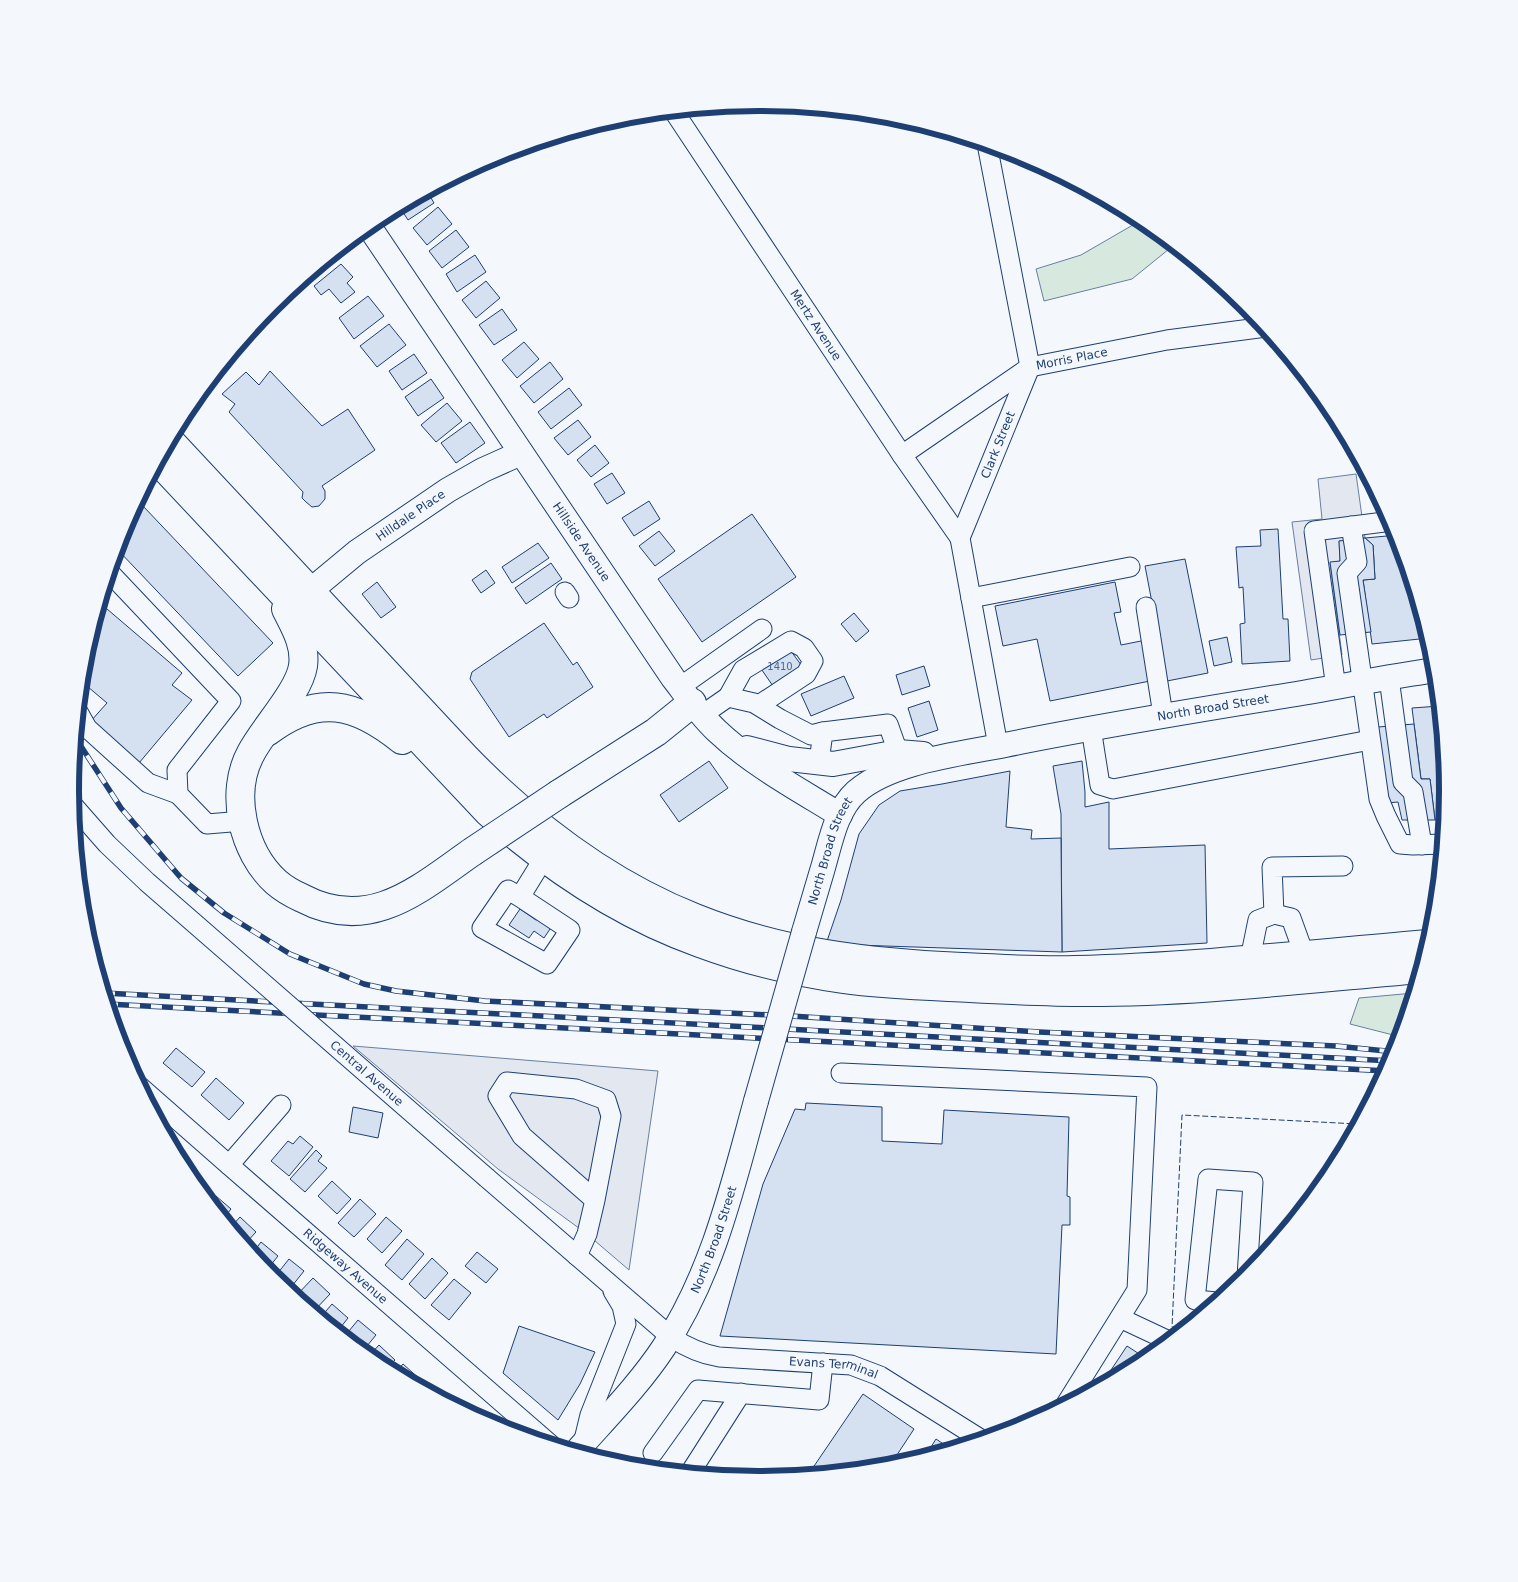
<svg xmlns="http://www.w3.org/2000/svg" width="1518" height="1582" font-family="'DejaVu Sans',sans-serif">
<rect width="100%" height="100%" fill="#f4f7fb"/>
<g fill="#d7e8df" stroke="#687fa3">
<path d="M1137,215L1174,245L1132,279L1044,301L1036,269L1081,255L1138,222Z"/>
<path d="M1414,993L1401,1037L1350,1024L1359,998Z"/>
</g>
<g fill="#e3e8f0" stroke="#687fa3">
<path d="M1356,474L1365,538L1339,541L1340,561L1330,563L1342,655L1311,660L1292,522L1322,519L1318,479Z"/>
<path d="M353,1046L658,1071L629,1270L587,1234L498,1169Z"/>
</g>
<g fill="#d5e0f0" stroke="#1d3f73">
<path d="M427,191L434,203L408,220L399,206Z"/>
<path d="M438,207L452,224L427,245L413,228Z"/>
<path d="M456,230L469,247L442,268L429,251Z"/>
<path d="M340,248L343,251L308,279L306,276Z"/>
<path d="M475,255L486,272L457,292L446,274Z"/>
<path d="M341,264L353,277L347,283L355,292L341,303L329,289L321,295L314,286Z"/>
<path d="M486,281L500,298L476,318L462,300Z"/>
<path d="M368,296L384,316L354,339L339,318Z"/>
<path d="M502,309L517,330L494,345L479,325Z"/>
<path d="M389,324L406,345L377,367L360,346Z"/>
<path d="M524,342L539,359L517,378L502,360Z"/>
<path d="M414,354L427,373L402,390L389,371Z"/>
<path d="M550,362L563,379L534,403L520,386Z"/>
<path d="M270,371L322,426L348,409L375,450L322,486L325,491V499L319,506L312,507L306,502L302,498L303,492L229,412L235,404L222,394L246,372L259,385Z"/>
<path d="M431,379L444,398L418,416L405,397Z"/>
<path d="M569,388L582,405L551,429L538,412Z"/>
<path d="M447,403L462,421L436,442L421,425Z"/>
<path d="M578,420L591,437L568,455L554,438Z"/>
<path d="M470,422L485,443L456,463L441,443Z"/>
<path d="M595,445L609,463L591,477L577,460Z"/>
<path d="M612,473L625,493L607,504L594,484Z"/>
<path d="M649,501L660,519L634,536L622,518Z"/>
<path d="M143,506L273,643L238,676L116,548L125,523Z"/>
<path d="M752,514L796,577L702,642L658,579Z"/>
<path d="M1278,529L1283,619H1288L1290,661L1242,664L1240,624L1245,623L1243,587L1239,588L1236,547L1261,546L1260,530Z"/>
<path d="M659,531L675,551L655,566L639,546Z"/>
<path d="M1398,535L1429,638L1372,644L1363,580L1375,579L1373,545L1365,538Z"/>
<path d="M1365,538L1373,545L1375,579L1363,580L1371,632L1340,635L1330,562L1340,561L1339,541Z"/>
<path d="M538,543L549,558L512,583L502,567Z"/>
<path d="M1185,559L1208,673L1167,681L1145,566Z"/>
<path d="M551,563L562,579L526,604L515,588Z"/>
<path d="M486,570L495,583L481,593L472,580Z"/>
<path d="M377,582L396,607L381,618L362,594Z"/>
<path d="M1115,582L1121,612L1114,613L1121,645L1146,640L1155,680L1050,701L1037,639L1003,646L995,606Z"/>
<path d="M100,603L182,673L172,685L192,700L139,763L90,722L107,703L81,681L83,656Z"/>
<path d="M854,613L869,631L856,642L841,624Z"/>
<path d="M544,623L573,665L577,662L593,687L547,718L544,714L509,737L470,679L472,672Z"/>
<path d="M1227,637L1232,662L1214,666L1209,641Z"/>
<path d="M783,640L804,669L775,689L755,660Z"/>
<path d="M924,666L930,686L902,695L896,675Z"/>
<path d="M844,676L854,698L811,716L801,694Z"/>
<path d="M929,701L938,730L917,737L908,708Z"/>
<path d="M1440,706L1448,791L1445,818L1435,820L1430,779H1421L1412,708Z"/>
<path d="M1414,724L1421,779H1430L1435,820H1402L1398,802L1387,803L1378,727Z"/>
<path d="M709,761L728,788L679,822L660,795Z"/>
<path d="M1082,761L1085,792V807L1109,802V849L1205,845L1207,943L1062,952L1061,814L1053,766Z"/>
<path d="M1010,771L1006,827L1032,830L1031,839L1061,838L1062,952L826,944L841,900L859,834L879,805L900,791L942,784Z"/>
<path d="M520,909L536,920L541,918L549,924L550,929L544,938L534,931L529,938L509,925Z"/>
<path d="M176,1048L205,1072L192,1087L163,1063Z"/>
<path d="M216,1078L244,1103L229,1120L201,1095Z"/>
<path d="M806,1103L882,1107V1141L942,1144L944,1110L1069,1117L1067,1196L1070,1197V1225H1062L1056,1354L720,1336L763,1184L795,1109L805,1110Z"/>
<path d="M353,1107L383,1113L378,1138L349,1132Z"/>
<path d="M300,1136L313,1147L289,1176L271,1161L288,1141L293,1144Z"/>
<path d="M316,1150L322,1156L318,1161L327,1168L305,1192L290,1179Z"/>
<path d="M193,1176L209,1189L204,1195L191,1179Z"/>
<path d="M332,1181L351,1199L337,1214L318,1196Z"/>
<path d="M216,1196L231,1209L223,1219L210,1203Z"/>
<path d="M360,1199L376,1214L354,1237L338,1223Z"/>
<path d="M240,1217L256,1232L244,1245L230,1228Z"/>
<path d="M386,1217L402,1231L382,1253L367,1239Z"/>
<path d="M407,1239L424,1254L402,1280L385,1265Z"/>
<path d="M261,1242L278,1256L266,1271L252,1254Z"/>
<path d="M477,1252L498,1269L486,1283L465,1266Z"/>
<path d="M432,1258L448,1273L425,1299L409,1284Z"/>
<path d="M289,1259L304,1271L288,1291L273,1279Z"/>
<path d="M313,1278L330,1294L313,1312L295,1297Z"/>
<path d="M454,1279L471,1293L449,1320L431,1305Z"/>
<path d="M332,1304L348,1318L337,1332L320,1318Z"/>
<path d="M358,1320L376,1335L362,1352L344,1337Z"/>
<path d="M519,1326L595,1352L580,1384L558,1420L503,1373Z"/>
<path d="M379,1345L395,1360L386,1369L368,1357Z"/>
<path d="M1127,1346L1147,1359L1142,1364L1101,1385Z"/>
<path d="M403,1364L422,1381L418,1386L394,1374Z"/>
<path d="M863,1394L914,1429L889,1467L808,1475Z"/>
<path d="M486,1414L506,1431L495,1427L481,1420Z"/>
<path d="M936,1439L951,1449L924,1458Z"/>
</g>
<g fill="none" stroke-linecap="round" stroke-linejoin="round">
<defs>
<g id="minor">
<path id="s1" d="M673,110L902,455L960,538"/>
<path d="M987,144L1030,367L960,538L998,746"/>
<path id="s2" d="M902,455L1030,367L1167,340L1266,327"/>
<path d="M1351,526L1357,562L1347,573L1379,799L1386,816L1400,844L1413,845L1443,844"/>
<path d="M109,572L231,701L177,770L178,794L207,824L243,821"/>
<path d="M565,592L569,598"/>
<path d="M971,598L1130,567"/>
<path d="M1146,607L1163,715"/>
<path d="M1389,678L1403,782L1413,792L1422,845"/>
<path d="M680,687L762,629"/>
<path d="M1336,688L1314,531L1392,521"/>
<path d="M728,697L743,670L791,641L804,648L813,661L806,674L759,705"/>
<path d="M78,712L87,728L148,783L178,794"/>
<path d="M702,715L728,697L754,703L780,719L811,735L823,732"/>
<path d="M1091,728L1100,785L1113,789L1370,740"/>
<path d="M819,762L823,732L888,724L898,752"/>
<path d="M520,897L508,890L482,928L547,964L570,930L520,897L544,858"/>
<path d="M1274,914L1272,867L1343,866"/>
<path d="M1250,959L1258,920L1274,914L1291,918L1304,954"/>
<path d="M841,1073L1147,1087L1137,1290L1066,1404"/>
<path id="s3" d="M139,1086L229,1165L551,1445"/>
<path d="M229,1165L281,1105"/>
<path id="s4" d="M487,1178L671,1337C686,1347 701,1354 719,1357L851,1365L880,1376L982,1440"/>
<path d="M577,1256L587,1234L595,1200L611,1116L606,1100L576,1089L507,1082L498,1096L522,1136L595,1200"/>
<path d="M1217,1302L1195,1300L1208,1179L1253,1182L1247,1277"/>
<path d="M1120,1318L1169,1341"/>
<path d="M583,1444L590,1415L626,1324L622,1306L613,1291"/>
<path d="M653,1453L698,1390L819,1400L823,1363"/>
<path d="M690,1473L741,1393"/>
</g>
<g id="major">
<path id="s5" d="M368,225L673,678C687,696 700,715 717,731C753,765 798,789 840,815"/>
<path id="s6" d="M310,591L357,552L448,490L483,470L521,453"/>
<path d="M747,748L789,759L833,764L898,752L923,754"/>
<path id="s7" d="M804,932C810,912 816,891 822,871C830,845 835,811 856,792C891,761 961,754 1005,745C1098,726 1191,711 1284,696C1335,688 1385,677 1436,670"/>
<path id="s8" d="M576,1452C606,1418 639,1385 664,1347C713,1273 733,1185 756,1101"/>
</g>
<g id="highway">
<path d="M169,440L465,757C531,825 607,883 695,918C782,953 869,963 962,967C1000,969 1037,971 1075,970C1193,967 1311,954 1429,944"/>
<path d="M158,461L488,812C550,867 621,915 700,943C746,960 795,972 843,979C885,985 928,986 970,988C1009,990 1049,992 1088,992C1199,992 1311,978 1421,969"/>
<path d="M286,609C295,627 306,645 303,666C299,692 264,728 251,753C229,793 243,852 276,882C284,889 293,894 302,898C370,934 419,889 472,852"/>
<path d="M267,732C318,693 356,703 402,740"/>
<path d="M559,794L656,732L692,703"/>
</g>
</defs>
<use href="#minor" stroke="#1d3f73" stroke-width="21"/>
<use href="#major" stroke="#1d3f73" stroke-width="26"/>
<use href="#highway" stroke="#1d3f73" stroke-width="30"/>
<use href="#minor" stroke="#f4f7fb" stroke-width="19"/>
<use href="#major" stroke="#f4f7fb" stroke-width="24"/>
<use href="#highway" stroke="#f4f7fb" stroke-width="28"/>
<defs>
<g id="rail">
<path d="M75,737L121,808L181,878L224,913L290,954L364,984L396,991L485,1001L791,1016L1039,1032L1336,1046L1396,1052"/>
<path d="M104,993L1392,1061"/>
<path d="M107,1004L1387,1071"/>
</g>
</defs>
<use href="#rail" stroke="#1d3f73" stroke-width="5.5"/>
<use href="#rail" stroke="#f4f7fb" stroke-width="4" stroke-dasharray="11" stroke-linecap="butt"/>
<defs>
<g id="minor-bridge">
<path id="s9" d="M71,803L107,844L147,882L487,1178"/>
</g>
<path id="major-bridge" d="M756,1101L804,932"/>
<path id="highway-bridge" d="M472,852L559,794"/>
</defs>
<use href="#minor-bridge" stroke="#1d3f73" stroke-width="21" stroke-linecap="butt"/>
<use href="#major-bridge" stroke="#1d3f73" stroke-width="26" stroke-linecap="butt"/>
<use href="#highway-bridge" stroke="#1d3f73" stroke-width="30" stroke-linecap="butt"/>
<use href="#minor-bridge" stroke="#f4f7fb" stroke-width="19"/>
<use href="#major-bridge" stroke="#f4f7fb" stroke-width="24"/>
<use href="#highway-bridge" stroke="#f4f7fb" stroke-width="28"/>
<path stroke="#1d3f73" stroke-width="1" stroke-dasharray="6 2.5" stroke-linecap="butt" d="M1186,1328L1172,1327L1182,1115L1358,1124"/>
</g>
<g text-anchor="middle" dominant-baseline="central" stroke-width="4" stroke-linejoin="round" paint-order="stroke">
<g font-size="10" fill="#4b6792">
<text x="780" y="666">1410</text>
</g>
<g font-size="12" fill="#1d3f73" stroke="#f4f7fb">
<text stroke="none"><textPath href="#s1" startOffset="258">Mertz Avenue</textPath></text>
<text stroke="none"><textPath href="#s2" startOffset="198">Morris Place</textPath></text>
<text transform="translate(998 445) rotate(-68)">Clark Street</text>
<text stroke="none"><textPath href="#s6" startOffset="126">Hilldale Place</textPath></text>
<text stroke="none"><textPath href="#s5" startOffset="382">Hillside Avenue</textPath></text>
<text stroke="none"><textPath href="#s7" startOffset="520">North Broad Street</textPath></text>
<text stroke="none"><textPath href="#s7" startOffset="85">North Broad Street</textPath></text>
<text stroke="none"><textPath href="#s9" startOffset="401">Central Avenue</textPath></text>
<text stroke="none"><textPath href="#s8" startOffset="256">North Broad Street</textPath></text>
<text stroke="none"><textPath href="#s3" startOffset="274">Ridgeway Avenue</textPath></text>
<text stroke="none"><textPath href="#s4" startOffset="411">Evans Terminal</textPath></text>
</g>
</g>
<path d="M0 0H1518V1582H0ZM79 791a680 680 0 1 1 1360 0a680 680 0 1 1-1360 0Z" fill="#f4f7fb" fill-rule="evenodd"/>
<path fill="none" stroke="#1d3f73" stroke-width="6" d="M79 791a680 680 0 1 1 1360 0a680 680 0 1 1-1360 0Z"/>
</svg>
